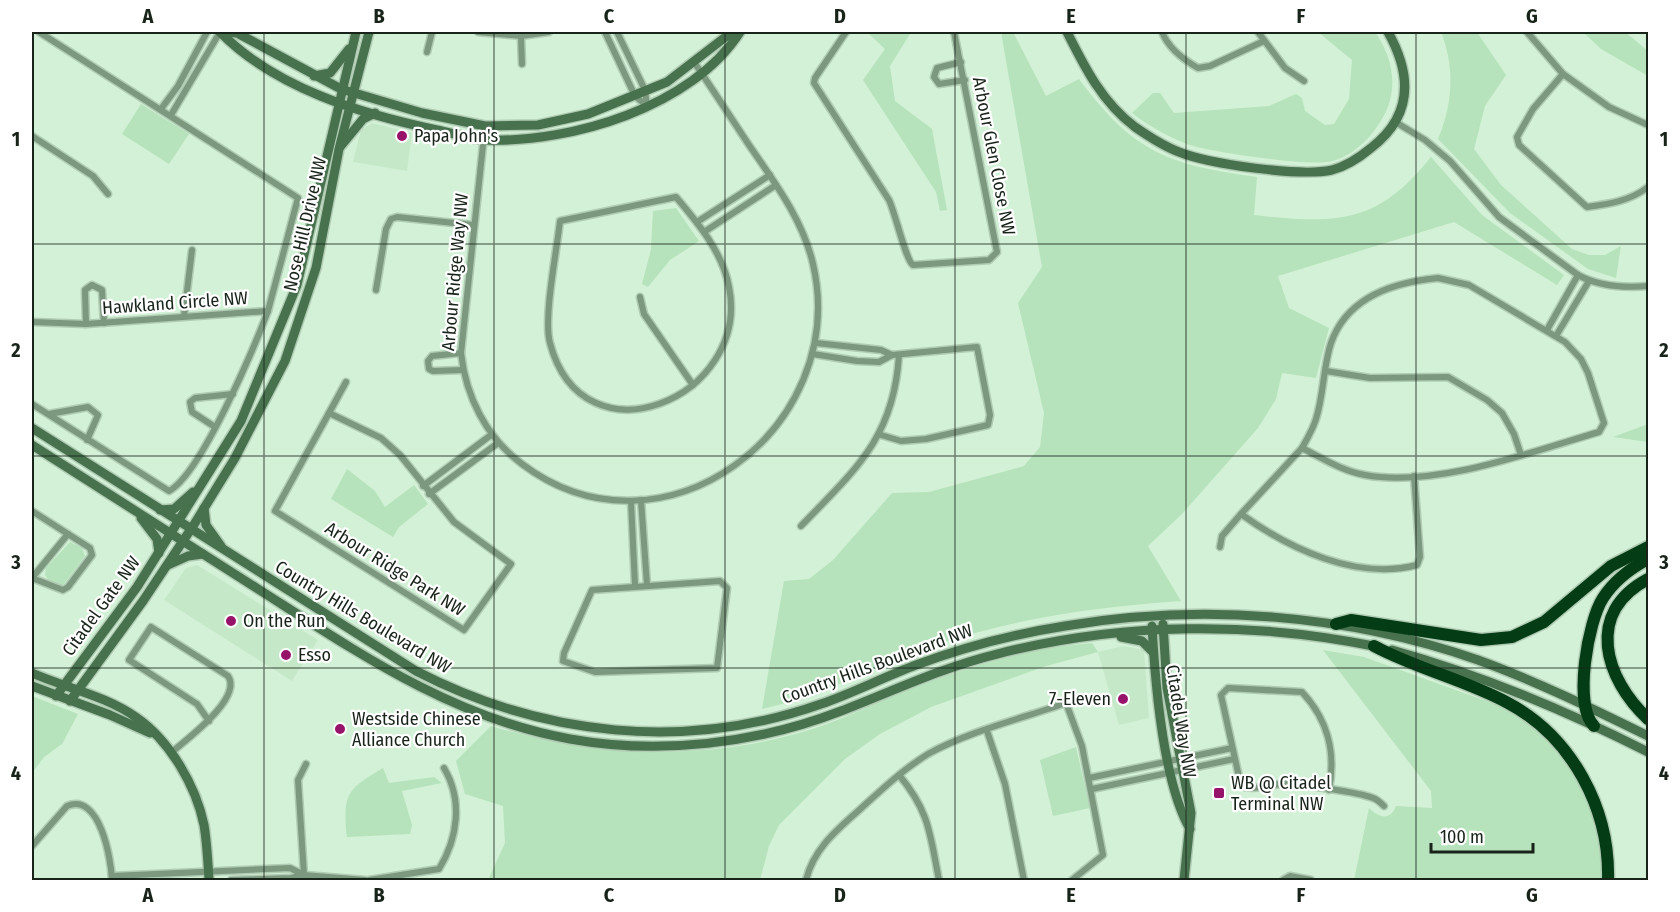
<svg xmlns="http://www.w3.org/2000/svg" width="1680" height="912" font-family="'Fira Sans Condensed',sans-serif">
<rect width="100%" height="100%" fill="#d3f1d6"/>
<g fill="#c5e9c8">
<path d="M372,123L412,133L407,171L353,162L361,130Z"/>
<path d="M197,565L318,640L292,681L164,600L186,568Z"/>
<path d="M1123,646L1144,650L1149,718L1119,725L1098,652Z"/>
</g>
<g fill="#b6e3bb">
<path d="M867,32L910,34L890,66L895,101L932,129L947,210L940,211L936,192L863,80L885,49Z"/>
<path d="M1001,32H1013L1046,96L1079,79C1133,152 1168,165 1257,177L1254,215C1336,224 1377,225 1431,157L1482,215L1564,275L1557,285L1454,222L1278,276L1289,308L1329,328L1316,378L1282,373L1276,399L1258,428L1182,514L1148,546L1181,601C1097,607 1013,618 933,646C876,666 822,696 762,709L784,581L809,579L833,560L892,493L929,492L1024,466L1040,447L1044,413L1018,303L1042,267Z"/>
<path d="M1318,32H1375C1391,55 1398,82 1387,109C1377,132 1357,154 1333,161C1311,167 1221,153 1197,147C1175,141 1150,127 1132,113L1153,93H1160L1174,113L1269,106L1296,94L1302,98L1305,111L1325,125L1334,124L1349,99L1352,60Z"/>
<path d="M1441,32H1477L1506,75L1485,106L1474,149L1501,185L1572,249L1589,255H1605L1621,246L1616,278L1588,269L1510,213L1438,139C1453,104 1455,67 1441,32Z"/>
<path d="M1583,32H1625L1648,51V76L1601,49Z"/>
<path d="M141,104L189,134L169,164L122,134Z"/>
<path d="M676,208L699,241L670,260L648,287L642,284L651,249L653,211Z"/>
<path d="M1648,424V442L1613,437Z"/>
<path d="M347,469L375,491L385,507L414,485L428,504L399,527L393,537L331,499Z"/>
<path d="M70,542L82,548L85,556L64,584L60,586L52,585L45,575L46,568Z"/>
<path d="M1092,643L1098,652L1046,666L931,707L880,734L845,759L779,825L769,846L760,880H488L505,843L503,806L465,794L456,761L491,726C602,758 717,763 827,724C854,714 880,701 907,690C966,667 1028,648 1092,643Z"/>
<path d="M1323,650L1364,657L1517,712L1563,752L1602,828L1606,880H1354L1369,808C1378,817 1390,822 1396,806L1432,808L1431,791Z"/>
<path d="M32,696L78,714L62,744L44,757L32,773Z"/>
<path d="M1076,747L1090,808L1053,816L1040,760Z"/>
<path d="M383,768L389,783L434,777L442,783L402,791L412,825L410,834L347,837C343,794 346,790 383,768Z"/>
</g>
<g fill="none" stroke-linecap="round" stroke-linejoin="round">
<defs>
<g id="street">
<path d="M478,32L521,36L549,32"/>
<path d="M605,32L635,96L647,106"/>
<path d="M617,32L645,90L647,106"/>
<path d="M846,32L815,78L814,83L889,200C895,212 906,261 913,265L989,260L997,252L954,32"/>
<path d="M1162,32C1168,47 1184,60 1198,68L1210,66L1264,41"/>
<path d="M1258,32L1285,68L1304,81"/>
<path d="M1527,32L1563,74"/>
<path d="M521,36L522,64"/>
<path d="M427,52L432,32"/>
<path d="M961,62L937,68L934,77L939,84L965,80"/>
<path d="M161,109L178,86L207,32"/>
<path d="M171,115L220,32"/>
<path d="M1397,123L1425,140L1450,161L1499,217L1578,275C1600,287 1625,288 1648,286"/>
<path d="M1648,125L1609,107L1563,74L1533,109L1517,137L1519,145L1587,207C1609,204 1630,201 1648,187"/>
<path d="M485,126L461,353C466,397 486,437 522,464C662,570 851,429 813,264C803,220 775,183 749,145C731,118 713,90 694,62"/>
<path d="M32,136L93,176L108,194"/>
<path d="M676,197C698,223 723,253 729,287C751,398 583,468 550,343C543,318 557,250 560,221Z"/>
<path d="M697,222L770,175"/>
<path d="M704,232L776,185"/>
<path d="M1438,278L1469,285L1565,342L1581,359L1588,373L1604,423L1599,432C1531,452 1435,488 1365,475C1342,471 1322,458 1302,448C1307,439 1313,429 1316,419C1324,394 1323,367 1331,343C1347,297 1395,282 1438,278Z"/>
<path d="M376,290L386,229L391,219L397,217L473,225"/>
<path d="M640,297L644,314L693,385"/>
<path d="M184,316L192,250"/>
<path d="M32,322L86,324L268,311L298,198L39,32"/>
<path d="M86,324L85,290L92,285L102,290L104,323"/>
<path d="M1547,330L1578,275"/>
<path d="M1556,336L1589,281"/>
<path d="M816,343L881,350L892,355"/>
<path d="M461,353L432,356L428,361L429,369L433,371L463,370"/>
<path d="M813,354L857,361L879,362L892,355L977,347L990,415L988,425L926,439L901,441L881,435"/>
<path d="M1326,371L1370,378L1448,377L1487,400L1502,413L1514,434L1521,455"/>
<path d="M32,404L169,491C201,474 254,348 268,311"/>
<path d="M329,413L381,438L400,455L454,522L511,564L464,630L275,511Z"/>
<path d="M329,413L346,382"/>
<path d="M49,414L88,407L98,415L87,440"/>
<path d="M215,427L192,412L190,402L195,398L233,394"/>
<path d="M1302,448L1241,514C1288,548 1356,581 1417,565L1420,557L1414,476"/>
<path d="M423,486L491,435"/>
<path d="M429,494L498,443"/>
<path d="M641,500L647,585"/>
<path d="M631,501L635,585"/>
<path d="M32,511L68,534L32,578"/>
<path d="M801,526C855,470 894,438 899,355"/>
<path d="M1220,547L1222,536L1241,514"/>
<path d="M32,578L63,590L68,587L92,555L90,548L68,534"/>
<path d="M720,581L727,588L717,668L595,672L563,661L564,653L592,590Z"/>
<path d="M987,731L1005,784L1024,880"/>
<path d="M172,752C187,739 243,698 228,676L151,627L129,660L197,704L209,721"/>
<path d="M899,775C930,812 930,835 939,880"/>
<path d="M1089,778L1232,748"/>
<path d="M1092,789L1234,759"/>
<path d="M1329,790C1336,753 1329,721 1302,692L1228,688L1221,695L1241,786C1254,791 1270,784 1283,784C1300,784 1358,792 1373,798C1377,799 1381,803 1384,806"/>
<path d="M32,846L67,806C100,792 111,859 112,880"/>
<path d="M304,875L298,780L306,764"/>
<path d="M112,876L290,868L304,875L365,880"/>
<path d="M231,880L291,878L303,875"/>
<path d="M369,880L439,869C458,838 463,800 444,768"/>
<path d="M806,880C813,851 834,832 857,812C879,792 902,770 928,754C967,732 1023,718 1066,703L1082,746L1103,855L1072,880"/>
<path d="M1283,880L1290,876L1311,880"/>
</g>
<g id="secondary">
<path d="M220,32C275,88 361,114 437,130C452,133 470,139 486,140C571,143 692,107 740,32"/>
<path d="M220,32L237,33L341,89L422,113L485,126L538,125L588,114L667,82L732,32"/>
<path d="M1067,32C1085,68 1102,102 1135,127C1148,136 1163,146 1179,152C1209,164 1300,177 1332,170C1347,166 1359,158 1371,148C1413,116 1412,75 1388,32"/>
<path d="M314,76L330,73L349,49"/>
<path d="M340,147L363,119L375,113"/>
<path d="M32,428L416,671C542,736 685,752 821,704C853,693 884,677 916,665C964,647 1014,634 1065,626C1202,603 1347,614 1478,660C1536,681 1593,709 1648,736"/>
<path d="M32,445C107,493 183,541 258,589C357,652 452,718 570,739C659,755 756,744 841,711C893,691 943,667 997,654C1122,622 1253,621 1379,647"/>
<path d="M204,508L206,525L221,546"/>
<path d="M160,510L174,509L193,492"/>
<path d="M141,518L157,539L159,553"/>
<path d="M168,565L188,556L203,554"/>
<path d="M1163,624L1167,688L1191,813L1184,880"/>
<path d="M1152,626C1155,681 1163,782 1190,829"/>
<path d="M1121,637L1142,641L1153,652"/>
<path d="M1392,650C1482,675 1565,710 1648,752"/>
<path d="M32,673C66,688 107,696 137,718C170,741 196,786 204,825C207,843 208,863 209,880"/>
<path d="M32,686L110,715L150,733"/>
<path d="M56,696L137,587L241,421L297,285L356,32"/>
<path d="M70,701L143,601L195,523L235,458L285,361L316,268L339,149L369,32"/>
</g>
<g id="highway">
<path d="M1648,579C1584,613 1605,679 1648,719"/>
<path d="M1336,624L1351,620L1481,640L1512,637L1544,622L1611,566L1648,547"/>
<path d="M1374,646C1417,669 1466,680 1508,703C1572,737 1610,809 1608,880"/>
<path d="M1594,726C1573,705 1588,621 1603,598C1614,581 1631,568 1648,559"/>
</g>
</defs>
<use href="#street" stroke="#b1ccb4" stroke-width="9"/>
<use href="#secondary" stroke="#b1ccb4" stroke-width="12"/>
<use href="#highway" stroke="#b1ccb4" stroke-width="15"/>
<use href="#street" stroke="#7c987f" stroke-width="6"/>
<use href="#secondary" stroke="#48724e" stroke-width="9"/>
<use href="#highway" stroke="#043d15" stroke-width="12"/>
</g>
<path fill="none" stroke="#182319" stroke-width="1.5" stroke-opacity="0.55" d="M264,32V880M494,32V880M725,32V880M955,32V880M1186,32V880M1416,32V880M32,244H1648M32,456H1648M32,668H1648"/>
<g fill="#97136a" stroke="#fff" stroke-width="2">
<circle cx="402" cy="136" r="6"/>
<circle cx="231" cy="621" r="6"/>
<circle cx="286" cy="655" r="6"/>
<circle cx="1123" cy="699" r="6"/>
<circle cx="340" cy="729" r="6"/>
<rect x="1213" y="787" width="12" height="12" rx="3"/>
</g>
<g text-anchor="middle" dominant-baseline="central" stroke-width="4.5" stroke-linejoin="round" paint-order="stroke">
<g font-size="18" fill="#182319" stroke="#fff" text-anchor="start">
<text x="414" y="136">Papa John's</text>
<text x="243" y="621">On the Run</text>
<text x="298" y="655">Esso</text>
<text x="1111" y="699" text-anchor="end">7-Eleven</text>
<text x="352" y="719">Westside Chinese<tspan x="352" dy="21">Alliance Church</tspan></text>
<text x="1231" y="783">WB @ Citadel<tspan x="1231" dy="21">Terminal NW</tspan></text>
</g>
<g font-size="18" fill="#182319" stroke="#fff">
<text transform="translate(994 156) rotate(79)">Arbour Glen Close NW</text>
<text transform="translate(305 224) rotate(-77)">Nose Hill Drive NW</text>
<text transform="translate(455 272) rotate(-85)">Arbour Ridge Way NW</text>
<text transform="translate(175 303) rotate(-4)">Hawkland Circle NW</text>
<text transform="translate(395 569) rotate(32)">Arbour Ridge Park NW</text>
<text transform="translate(101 606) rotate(-54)">Citadel Gate NW</text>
<text transform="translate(363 617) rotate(31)">Country Hills Boulevard NW</text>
<text transform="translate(877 664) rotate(-20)">Country Hills Boulevard NW</text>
<text transform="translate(1181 721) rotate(81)">Citadel Way NW</text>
</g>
</g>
<rect width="1680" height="912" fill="none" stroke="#ffffff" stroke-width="66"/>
<path d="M1431 843v9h102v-9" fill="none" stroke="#182319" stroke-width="3"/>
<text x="1440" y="843" font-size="18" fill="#182319" stroke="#ffffff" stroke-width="4.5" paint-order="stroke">100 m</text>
<rect x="33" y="33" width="1614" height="846" fill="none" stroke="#182319" stroke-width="2"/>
<g font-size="20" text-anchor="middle" font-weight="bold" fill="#182319">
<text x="148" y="23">A</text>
<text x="379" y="23">B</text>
<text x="609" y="23">C</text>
<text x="840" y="23">D</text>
<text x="1071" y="23">E</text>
<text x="1301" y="23">F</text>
<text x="1532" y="23">G</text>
<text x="16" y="146">1</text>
<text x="1664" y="146">1</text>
<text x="16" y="357">2</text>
<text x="1664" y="357">2</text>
<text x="16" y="569">3</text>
<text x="1664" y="569">3</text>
<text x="16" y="780">4</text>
<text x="1664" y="780">4</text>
<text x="148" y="902">A</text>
<text x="379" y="902">B</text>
<text x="609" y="902">C</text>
<text x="840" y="902">D</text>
<text x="1071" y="902">E</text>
<text x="1301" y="902">F</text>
<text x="1532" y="902">G</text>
</g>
</svg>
